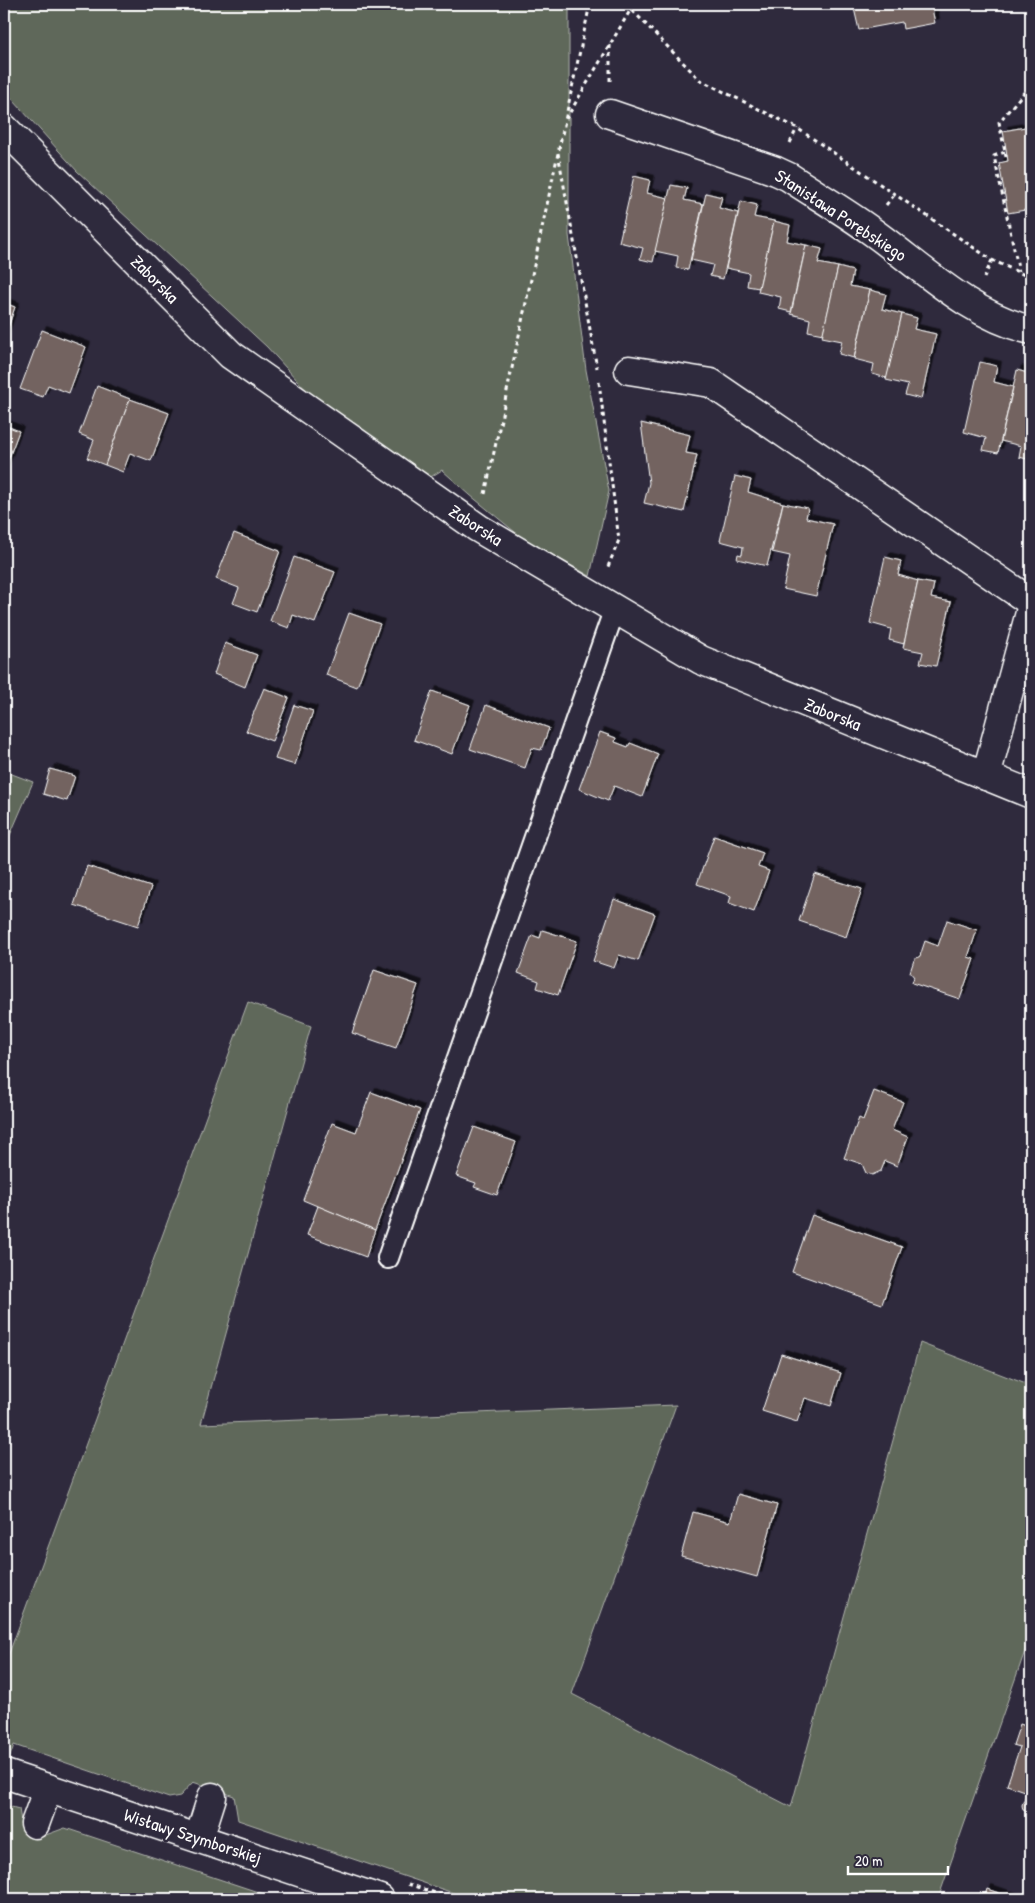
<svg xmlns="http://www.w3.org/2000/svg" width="1035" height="1903" font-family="'Patrick Hand',sans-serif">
<defs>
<filter id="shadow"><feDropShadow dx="4.5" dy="-4.5" stdDeviation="0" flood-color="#0009"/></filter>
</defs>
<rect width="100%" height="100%" fill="#2f2a3d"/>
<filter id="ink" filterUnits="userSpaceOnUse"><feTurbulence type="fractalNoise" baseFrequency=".02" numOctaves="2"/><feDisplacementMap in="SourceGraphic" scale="10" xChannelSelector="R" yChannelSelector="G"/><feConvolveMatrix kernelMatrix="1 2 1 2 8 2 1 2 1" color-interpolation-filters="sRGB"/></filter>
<g filter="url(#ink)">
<g fill="#5f675a" stroke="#afb3ac">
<path d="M4,4H569V235L586,370L609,491L590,576L521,537L470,495L442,470L429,478L405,466L307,391L267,347L77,171L4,90Z"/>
<path d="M4,771L33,782L4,849Z"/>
<path d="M248,1002L311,1026L201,1424L676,1405L572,1694L791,1807L920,1343L1031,1386V1634L938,1899H471L238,1820L234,1796L193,1782L180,1796L169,1798L14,1745L4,1773V1667Z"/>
<path d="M4,1805L19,1809L21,1821L43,1836L65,1828L279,1899H4Z"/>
</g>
<g fill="#736460" stroke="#fff" filter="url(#shadow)">
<path d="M853,4H931L935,23L903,29L902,22L859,30Z"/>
<path d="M1031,126V209L1008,213L999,163L1008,161L1003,131Z"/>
<path d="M634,176L650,180L647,193L668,198L653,262L640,259L643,248L619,242Z"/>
<path d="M671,185L687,188L684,200L703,204L688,270L676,268L678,256L655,251Z"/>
<path d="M706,193L722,197L719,208L738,213L723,279L710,276L713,265L691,260Z"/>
<path d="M741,201L757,205L754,217L774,221L759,288L747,286L749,273L726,268Z"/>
<path d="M774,221L790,225L787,241L806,245L791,312L779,309L781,297L758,292Z"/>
<path d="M806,245L822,249L818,263L838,267L823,334L808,331L810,319L791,314Z"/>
<path d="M838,267L853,271L850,286L870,290L854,358L839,354L842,341L822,337Z"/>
<path d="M870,290L886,294L882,309L902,314L887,378L872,374L874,364L854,359Z"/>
<path d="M4,303L15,307L4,339Z"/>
<path d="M902,314L917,318L914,329L936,334L921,399L905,395L908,385L886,380Z"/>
<path d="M42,330L86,347L69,393L48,385L43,397L20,389Z"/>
<path d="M980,362L997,366L994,382L1013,387L998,453L983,450L986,438L964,432Z"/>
<path d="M1017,370L1031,374L1029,390H1031V460L1019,457L1021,446L1001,441Z"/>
<path d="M97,386L130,399L105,465L87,458L94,440L79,434Z"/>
<path d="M130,399L169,413L151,461L130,453L123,472L105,465Z"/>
<path d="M641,423L690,435L686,453L697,455L684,512L644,503L649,483Z"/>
<path d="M4,425L19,431L4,471Z"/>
<path d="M735,476L751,480L748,492L783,503L767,566L737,559L738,554L742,555L743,547L720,541Z"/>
<path d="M783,503L808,508L806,518L833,524L816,596L783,589L790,556L772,552Z"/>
<path d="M234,533L280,551L257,612L233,603L239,588L216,579Z"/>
<path d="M294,557L335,572L315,623L293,615L289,628L270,621Z"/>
<path d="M885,557L901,561L898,575L918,581L904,644L889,640L891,629L870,623Z"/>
<path d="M918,581L934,584L931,598L951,602L936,666L920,663L923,652L903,648Z"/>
<path d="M349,613L380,624L357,687L326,675Z"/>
<path d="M225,643L257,655L245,687L214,674Z"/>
<path d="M264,688L289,698L272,741L246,731Z"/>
<path d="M432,691L470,705L452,754L414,740Z"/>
<path d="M294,705L313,711L295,765L275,759Z"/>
<path d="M486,705L549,728L541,750L532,748L525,768L470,749Z"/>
<path d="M600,732L616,738L615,742L628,747L630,743L658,754L642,797L614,786L608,801L579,789Z"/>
<path d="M50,769L75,776L67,801L43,794Z"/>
<path d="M714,836L763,853L758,867L769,871L754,912L729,903L731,896L697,884Z"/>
<path d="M87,866L151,887L138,926L74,905Z"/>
<path d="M815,874L862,889L846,937L799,921Z"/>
<path d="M614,899L655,914L638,961L619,955L614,968L593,961Z"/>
<path d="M947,920L977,930L968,957L974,959L960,999L912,983L914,977L910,972L914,960L920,956L925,941L938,946Z"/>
<path d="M542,930L577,941L558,995L537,988L539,981L518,973L532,935L540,938Z"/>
<path d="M374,970L418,985L396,1048L352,1033Z"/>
<path d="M874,1091L903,1102L892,1130L908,1137L897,1166L885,1161L881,1171L872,1175L866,1173L862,1164L844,1158L859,1118L863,1120Z"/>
<path d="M371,1092L420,1110L375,1230L303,1200L332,1123L356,1132Z"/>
<path d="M474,1127L516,1142L497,1195L474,1187L476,1183L456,1176Z"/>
<path d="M318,1206L375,1230L366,1257L307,1235Z"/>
<path d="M812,1215L902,1247L882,1304L792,1272Z"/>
<path d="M781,1354L841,1373L831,1406L805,1398L797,1422L762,1411Z"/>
<path d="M738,1494L777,1505L757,1577L681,1556L693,1512L730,1522Z"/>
<path d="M1020,1724L1031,1728V1812L1023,1810L1022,1805L1027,1792L1007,1785L1020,1747L1013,1745Z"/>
<path d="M987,1889L1016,1899H984Z"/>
</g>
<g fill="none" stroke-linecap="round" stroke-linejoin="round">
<defs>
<path id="lane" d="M388,1258L615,608"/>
<g id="street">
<path d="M610,114L776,171L789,177C816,195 844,211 870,230C921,266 968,315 1031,330"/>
<path d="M629,370L711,383L1031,602"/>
<path d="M986,776L1031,609"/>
<path d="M5,1774L380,1899"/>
<path d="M35,1824L48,1788"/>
<path d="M199,1838L212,1797"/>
</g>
<path id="secondary" d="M4,128L231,355L478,528L701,660L1031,794"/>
</defs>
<use href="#lane" stroke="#fff" stroke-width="24"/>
<use href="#street" stroke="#fff" stroke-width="31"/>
<use href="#secondary" stroke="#fff" stroke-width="31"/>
<g stroke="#fff" stroke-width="3" stroke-dasharray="4 4" stroke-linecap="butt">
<path d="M628,4L631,9L700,80L797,128L992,260L1031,278"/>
<path d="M610,45V84"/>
<path d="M566,119L631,9L650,4"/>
<path d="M790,143L797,128"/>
<path d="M1005,152L994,156L1019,272"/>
<path d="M558,153L597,368"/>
<path d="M1006,157L999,122L1031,84"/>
<path d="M886,205L895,194"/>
<path d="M984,278L992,260"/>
<path d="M599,382L619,540L607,569"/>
<path d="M485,494L590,4"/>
<path d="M408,1884L454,1899"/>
</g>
<use href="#lane" stroke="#2f2a3d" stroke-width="20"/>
<use href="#street" stroke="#2f2a3d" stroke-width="28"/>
<use href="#secondary" stroke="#2f2a3d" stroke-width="28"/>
</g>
</g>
<g text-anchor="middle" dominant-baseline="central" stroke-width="5" stroke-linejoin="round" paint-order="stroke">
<g font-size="18" fill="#fff" stroke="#2f2a3d">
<text transform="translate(841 215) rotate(33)">Stanisława Porębskiego</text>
<text transform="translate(155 279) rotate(45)">Zaborska</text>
<text transform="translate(476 525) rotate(33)">Zaborska</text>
<text transform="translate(833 714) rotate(22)">Zaborska</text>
<text transform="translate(193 1836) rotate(18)">Wisławy Szymborskiej</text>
</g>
</g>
<rect width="1035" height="1903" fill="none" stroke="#2f2a3d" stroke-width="20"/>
<rect x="10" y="10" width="1015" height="1883" fill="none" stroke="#fff" stroke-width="2" filter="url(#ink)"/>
<path d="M848 1866v8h100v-8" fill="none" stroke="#ffffff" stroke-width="2.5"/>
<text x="855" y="1866" font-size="15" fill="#ffffff" stroke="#2f2a3d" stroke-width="4" paint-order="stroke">20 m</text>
</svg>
